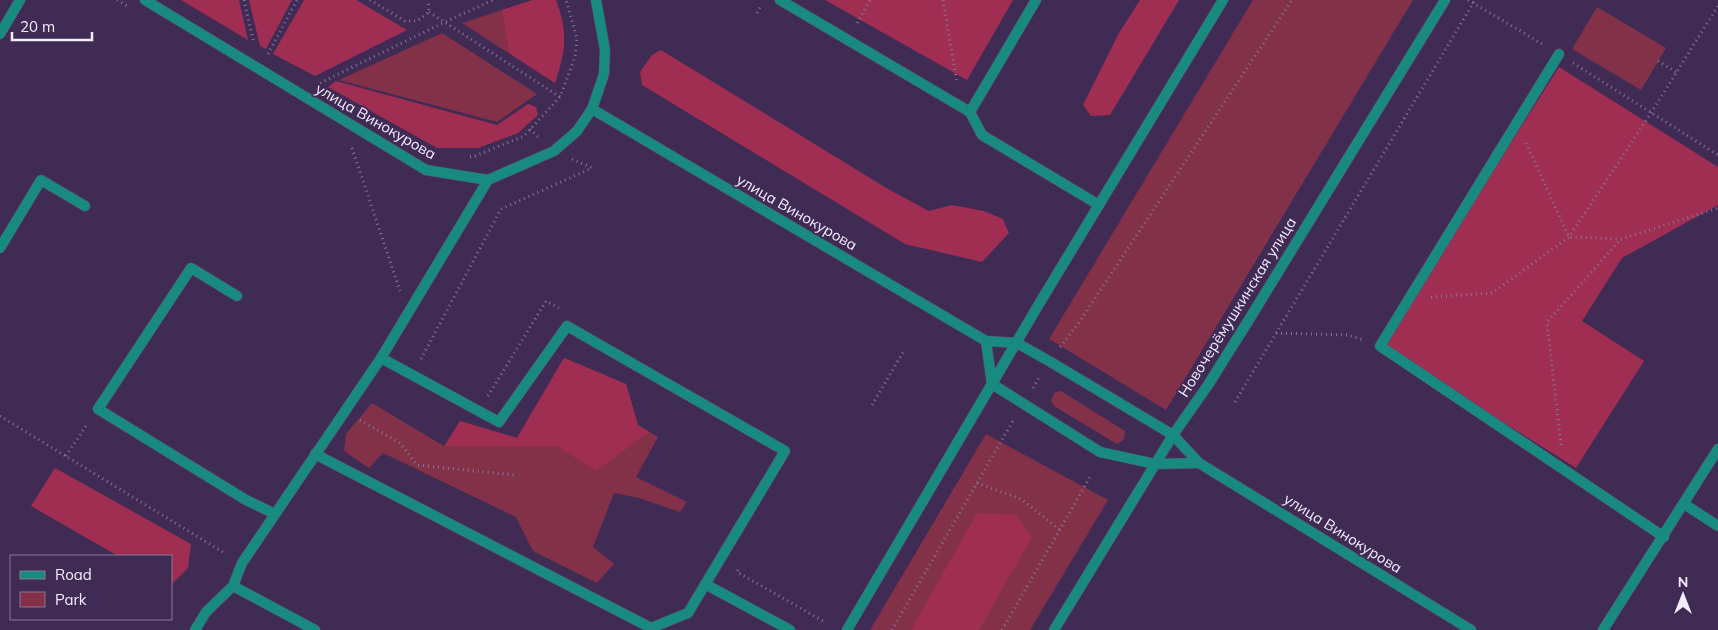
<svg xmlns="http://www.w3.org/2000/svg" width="1718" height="630" font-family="Mulish,sans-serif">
<rect width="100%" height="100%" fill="#402b55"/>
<g fill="#833149">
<path d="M533,0H556C568,34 566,49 555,83L462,23Z"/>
<path d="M1253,0H1413L1166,410L1049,339Z"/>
<path d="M1597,7L1666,48L1641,90L1572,49Z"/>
<path d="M442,33L537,94L497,122L339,80Z"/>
<path d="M564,358L626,384L638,425L658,437L636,477L687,502L680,512L639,498L614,493L593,547L614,564L597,583L533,551L516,517L383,453L369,468L344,451L346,434L372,403L444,446L460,421L517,438Z"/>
<path d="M1061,391L1125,431C1125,438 1124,441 1117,444L1054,406L1051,400L1055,392Z"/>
<path d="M986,434L1108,500L1030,630H870Z"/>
</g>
<g fill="#a02e53">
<path d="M181,0H239L248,40Z"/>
<path d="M249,0H292L266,49L260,46Z"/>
<path d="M304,0H356L407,30L315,76L273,54Z"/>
<path d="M533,0H556C568,34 566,49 555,83L509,53L502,10Z"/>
<path d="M825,0H1013L967,80Z"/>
<path d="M1140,0H1179L1110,115L1091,116L1083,105L1119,33Z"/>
<path d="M661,50L888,189L929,211L952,205L984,211L1003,219L1009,233L982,262L905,244L642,85L640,72L652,55Z"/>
<path d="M1559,67L1718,167V205L1622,258L1582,321L1644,361L1576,468L1382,346Z"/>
<path d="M336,81L497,125L528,104L536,107L538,115L518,133L478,148H437L328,87Z"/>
<path d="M564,358L626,384L638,425L649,432L596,471L557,446H445L460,421L517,438Z"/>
<path d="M55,468L191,544L188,568L171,585V556H118L31,506Z"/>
<path d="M977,513L1016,515L1032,537L979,630H911Z"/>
</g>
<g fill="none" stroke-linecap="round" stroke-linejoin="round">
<defs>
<g id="service">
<path d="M780,0L970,112L982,135L1099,205"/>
<path d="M0,34L20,0"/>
<path d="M1559,54L1380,346L1664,537"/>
<path d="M970,112L1036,0"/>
<path d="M0,248L41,180L85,206"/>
<path d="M237,296L191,268L98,409L246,500L275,514"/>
<path d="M315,454L651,628L688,613L785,451L567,326L499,422L381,358"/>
<path d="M1684,504L1718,526"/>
<path d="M705,584L790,630"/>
<path d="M195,630L206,612L233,586"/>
<path d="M315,630L233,586L242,563L381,358L488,180"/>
<path d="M1603,630L1718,449"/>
</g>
<g id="tertiary">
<path d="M145,0L426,170L488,180L554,151L577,131L592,109L604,74L605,50L596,0"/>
<path d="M592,109L986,341L1017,343L1049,361L1173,435L1199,463L1471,630"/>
<path d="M986,341L992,384"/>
<path d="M992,384L1100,452L1155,464L1199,463"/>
<path d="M847,630L1039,304L1223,0"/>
<path d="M1054,630L1173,435L1208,385L1250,318L1445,0"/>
</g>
</defs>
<use href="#service" stroke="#5d4a70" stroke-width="11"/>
<use href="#tertiary" stroke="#5d4a70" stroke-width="11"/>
<g stroke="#857696" stroke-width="3" stroke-dasharray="1 4" stroke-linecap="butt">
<path d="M117,0L127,6"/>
<path d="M244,0L254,44"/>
<path d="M370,0L405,21H417L429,12L428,0"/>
<path d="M943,0L957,83"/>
<path d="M1468,0L1544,45"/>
<path d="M429,12L560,97"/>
<path d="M757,13L761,5"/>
<path d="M857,23L870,0"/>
<path d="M268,54L297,0"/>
<path d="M1658,61L1676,72"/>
<path d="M1573,63L1718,155"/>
<path d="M320,83L445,22L493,0"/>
<path d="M530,129L540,139"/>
<path d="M1526,143L1569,237L1621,239L1718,208"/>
<path d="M352,148L400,291"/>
<path d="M470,157L475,156L524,136L560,97L575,57L577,38L566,0"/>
<path d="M572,159L592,168"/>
<path d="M1431,297L1492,293L1569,237L1651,113L1718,6"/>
<path d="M1276,333L1347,335L1364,340"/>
<path d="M1060,347L1078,324L1292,0"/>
<path d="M421,359L501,209L592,168"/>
<path d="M1033,388L1040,376"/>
<path d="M488,396L546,301L560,309"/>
<path d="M1235,402L1475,0"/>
<path d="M872,405L905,349"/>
<path d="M0,416L226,554"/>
<path d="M360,420L400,443L417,465L516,475"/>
<path d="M1561,445L1547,322L1620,240"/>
<path d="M66,456L88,423"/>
<path d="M977,483L1021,499L1060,530"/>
<path d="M738,570L737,572L823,621"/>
<path d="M892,630L1014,419"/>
<path d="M1002,630L1090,477"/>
</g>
<use href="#service" stroke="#188a7f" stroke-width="10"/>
<use href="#tertiary" stroke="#188a7f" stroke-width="10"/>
</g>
<g text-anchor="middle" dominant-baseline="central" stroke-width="4" stroke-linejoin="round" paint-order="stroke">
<g font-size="15" fill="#f3ecfd" stroke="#402b55">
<text transform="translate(376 121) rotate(30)">улица Винокурова</text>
<text transform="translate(797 212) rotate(30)">улица Винокурова</text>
<text transform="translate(1237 307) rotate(-58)">Новочерёмушкинская улица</text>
<text transform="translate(1343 533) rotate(32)">улица Винокурова</text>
</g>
</g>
<rect x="10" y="555" width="162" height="65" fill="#402b55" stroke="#887898"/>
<rect x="20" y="571" width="25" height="8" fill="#188a7f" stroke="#887898"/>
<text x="55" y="580" font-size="15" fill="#f3ecfd">Road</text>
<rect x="20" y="592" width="25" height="15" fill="#833149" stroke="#887898"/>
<text x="55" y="605" font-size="15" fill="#f3ecfd">Park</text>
<g transform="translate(1683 595)" stroke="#402b55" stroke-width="4" paint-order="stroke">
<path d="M0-4L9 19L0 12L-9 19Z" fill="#f3ecfd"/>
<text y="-8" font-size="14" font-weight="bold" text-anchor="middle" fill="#f3ecfd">N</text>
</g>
<path d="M12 32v8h80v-8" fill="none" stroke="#f3ecfd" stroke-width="2.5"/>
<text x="20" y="32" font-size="15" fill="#f3ecfd" stroke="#402b55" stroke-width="4" paint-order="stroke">20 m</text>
</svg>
